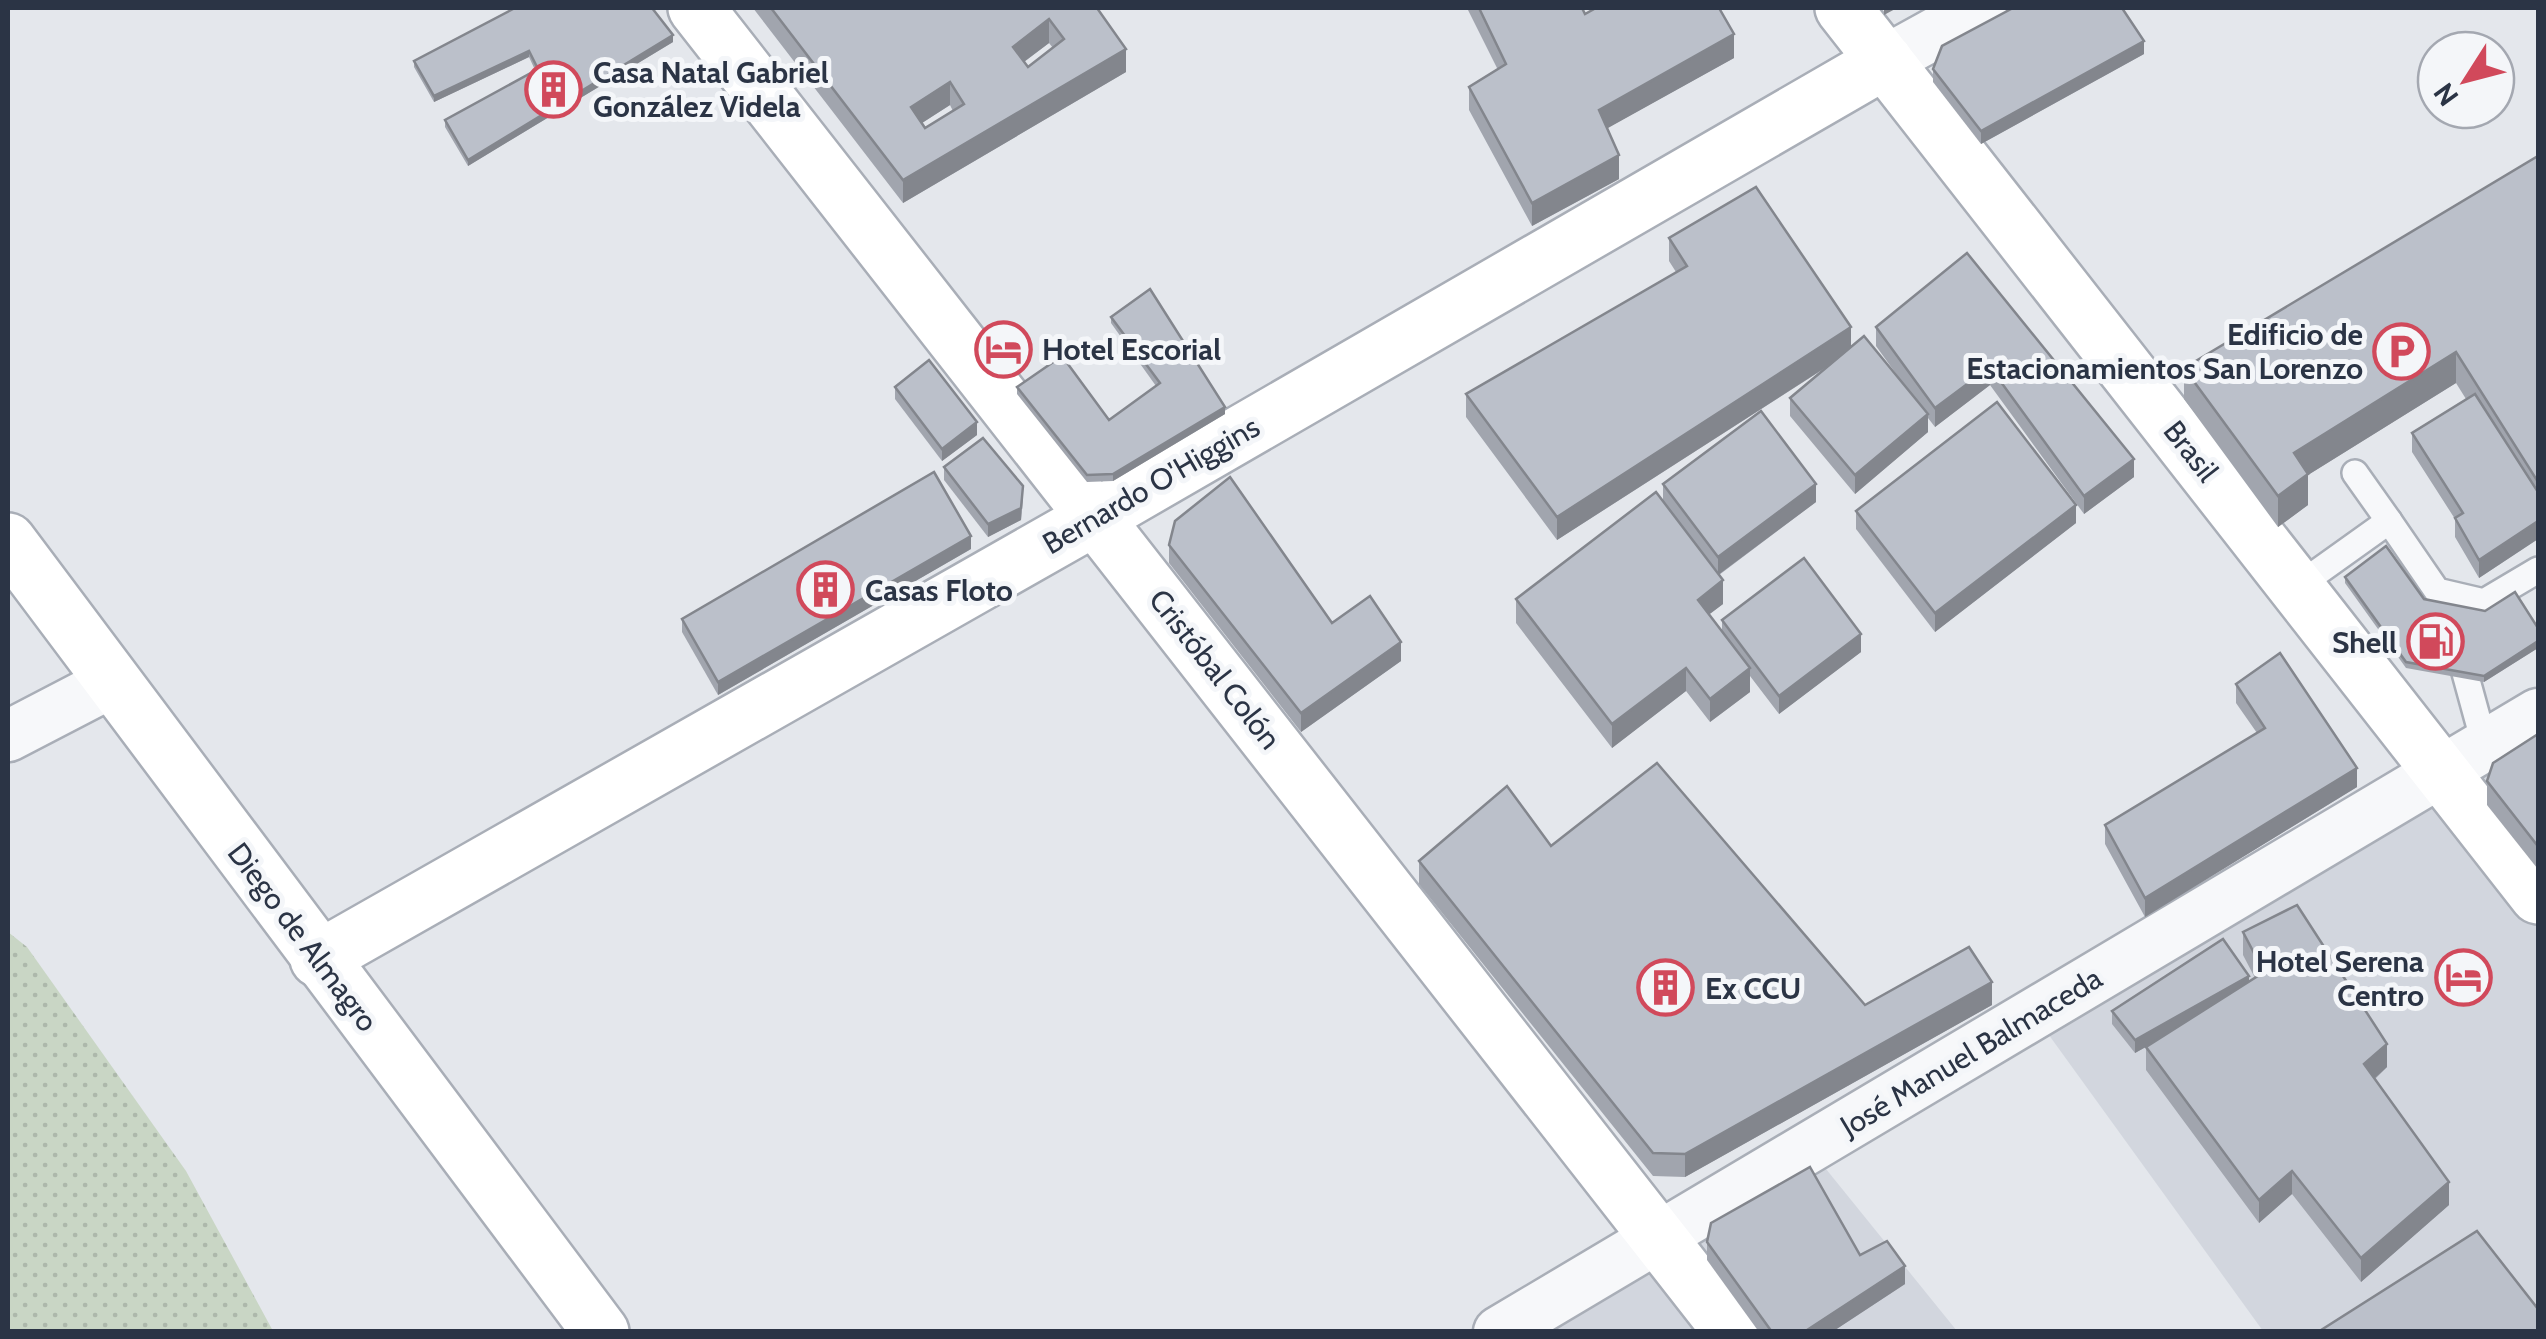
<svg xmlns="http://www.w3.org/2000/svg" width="2546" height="1339" font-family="Cabin,sans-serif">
<defs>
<pattern id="grass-dots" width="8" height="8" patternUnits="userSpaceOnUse" patternTransform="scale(2.5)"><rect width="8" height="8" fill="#c9d6c5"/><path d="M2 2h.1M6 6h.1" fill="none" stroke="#adb8ab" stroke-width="1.8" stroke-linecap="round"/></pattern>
</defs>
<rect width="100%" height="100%" fill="#e4e7ec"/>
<g fill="#d2d6de">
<path d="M2538,744V1331H2263L2046,1031Z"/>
<path d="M1826,1169L1957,1331L1547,1332L1543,1327Z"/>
</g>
<path fill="url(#grass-dots)" d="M8,932L27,947L186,1171L273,1331H8Z"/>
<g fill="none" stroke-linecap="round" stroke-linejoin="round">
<defs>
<g id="lane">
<path d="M2355,473L2389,521"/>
<path d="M2298,586L2389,521L2437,591L2484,602L2538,570"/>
<path d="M2462,662L2485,746"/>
</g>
<g id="street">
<path d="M1885,61L1981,8"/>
<path d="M8,736L112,682"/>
<path d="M1499,1332L2538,714"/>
</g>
<g id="secondary">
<path d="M696,8L1732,1332"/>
<path d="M1843,8L2538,896"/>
<path d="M8,541L601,1332"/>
<path d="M318,959L1096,517L1885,61"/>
</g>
</defs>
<use href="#lane" stroke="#a9aeb7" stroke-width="30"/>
<use href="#street" stroke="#a9aeb7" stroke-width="55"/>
<use href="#secondary" stroke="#a9aeb7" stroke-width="60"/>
<use href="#lane" stroke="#f7f8fa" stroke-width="25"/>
<use href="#street" stroke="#f7f8fa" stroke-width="50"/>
<use href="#secondary" stroke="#fff" stroke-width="55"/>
</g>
<g fill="#a1a5ae" fill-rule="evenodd">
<path d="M753,8H1097L1126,72L903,203ZM1049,43L1053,48L1028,67L1024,62ZM950,105L953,111L925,128L922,123Z"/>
<path d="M1467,8H1582L1585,14L1734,58L1607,128L1619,179L1532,226L1469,110V87L1498,70Z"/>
<path d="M673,42L468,166L445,127V120L535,70L529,57L434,102L414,67V61Z"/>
<path d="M2144,54L1981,144L1933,82V69Z"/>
<path d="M2538,156V539L2479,578L2455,537V519L2412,452V433L2466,399L2456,383L2308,475V505L2278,527L2184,399V368Z"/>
<path d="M1669,238L1851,347L1902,382L1876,346V327L1967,253L2134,477L2084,514L1990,385L1935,427L1928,418V432L1855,494L1790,416V398L1833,363L1557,540L1466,417V394L1676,272L1669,261Z"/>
<path d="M1111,317L1225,414L1113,481L1087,482L1017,394V387L1109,420L1156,386L1111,323Z"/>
<path d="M895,387L977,435L942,461L895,399Z"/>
<path d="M944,467L1023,499L1021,520L988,537L944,480Z"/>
<path d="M1663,484L1816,502L1719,575L1723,604L1709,614L1722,631V620L1861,652L1779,714L1750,676V692L1710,722L1686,691L1612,748L1516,623V599L1663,501Z"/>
<path d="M1856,511L2076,523L1935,632L1856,529Z"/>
<path d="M1169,545L1332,623L1401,661L1301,732L1169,563Z"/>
<path d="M971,549L718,695L682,632V619Z"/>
<path d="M2345,577L2424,599L2538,628V648L2484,682L2406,668L2345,583Z"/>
<path d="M2236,684L2357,787L2145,917L2105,844V825L2257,733L2236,703Z"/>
<path d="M2538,734V867L2537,868L2487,805V781Z"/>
<path d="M1551,846L1865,1005H1992L1685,1177L1653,1176L1419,884V861Z"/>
<path d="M2243,932L2387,1067L2375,1079L2449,1205L2361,1282L2292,1194L2259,1223L2146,1070V1047L2151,1044L2135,1053L2112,1024V1011L2249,982L2255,978L2243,955Z"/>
<path d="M1707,1242L1860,1255L1905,1284L1832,1332H1759L1707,1260Z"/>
</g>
<g fill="#83868d">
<path d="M1884,8H1897L1884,15Z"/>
<path d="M1049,19V43L1013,70V47Z"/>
<path d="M1734,34V58L1599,133V110Z"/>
<path d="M673,35V42L468,166V160Z"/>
<path d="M2144,41V54L1981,144V131Z"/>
<path d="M1126,49V72L903,203V180Z"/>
<path d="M529,51V57L434,102V96Z"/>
<path d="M950,82V105L911,130V107Z"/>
<path d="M1619,155V179L1532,226V203Z"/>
<path d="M1851,327V351L1557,540V517Z"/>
<path d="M2456,352V383L2308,475V505L2278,527V496L2294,453Z"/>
<path d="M1990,367V385L1935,427V408Z"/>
<path d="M1225,407V414L1113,481V474Z"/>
<path d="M1928,414V432L1855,494V475Z"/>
<path d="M977,422V435L942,461V449Z"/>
<path d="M2134,459V477L2084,514V496Z"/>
<path d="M1816,484V502L1718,575V557Z"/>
<path d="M1023,486L1021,520L988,537V524Z"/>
<path d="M2076,505V523L1935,632V613Z"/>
<path d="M2538,521V539L2479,578V560Z"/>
<path d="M971,536V549L718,695V682Z"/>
<path d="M1723,580V604L1698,623V600Z"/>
<path d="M1861,634V652L1779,714V696Z"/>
<path d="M2538,641V648L2484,682V676Z"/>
<path d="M1401,642V661L1301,732V713Z"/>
<path d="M1686,668V691L1612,748V724Z"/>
<path d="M1750,668V692L1710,722V699Z"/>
<path d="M2357,768V787L2145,917V898Z"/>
<path d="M2538,844V867L2537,868V845Z"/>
<path d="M2249,976V989L2135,1053V1040Z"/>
<path d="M1992,982V1005L1685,1177V1154Z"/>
<path d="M2387,1044V1067L2364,1088V1064Z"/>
<path d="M2292,1171V1194L2259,1223V1200Z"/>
<path d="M2449,1182V1205L2361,1282V1258Z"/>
<path d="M1905,1266V1284L1832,1332H1804Z"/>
</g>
<g fill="#bbc0ca" stroke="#83868d" stroke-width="2.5" fill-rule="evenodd">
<path d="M515,8H652L673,35L468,160L445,120L538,69L529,51L434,96L414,61Z"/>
<path d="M771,8H1097L1126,49L903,180ZM1049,19L1064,39L1028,67L1013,47ZM950,82L964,104L925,128L911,107Z"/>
<path d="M1479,8H1582L1585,14L1596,8H1719L1734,34L1599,110L1619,155L1532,203L1469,87L1506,64Z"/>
<path d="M2013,8H2122L2144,41L1981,131L1933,69L1942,46Z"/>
<path d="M2538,156V482L2456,352L2294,453L2308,474L2278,496L2184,368Z"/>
<path d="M1756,187L1851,327L1557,517L1466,394L1687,266L1669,238Z"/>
<path d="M1967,253L2134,459L2084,496L1990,367L1935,408L1876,327Z"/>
<path d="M1150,289L1225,407L1113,474L1087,475L1017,387L1062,356L1109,420L1160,383L1111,317Z"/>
<path d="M1864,336L1928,414L1855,475L1790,398Z"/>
<path d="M929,360L977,422L942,449L895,387Z"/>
<path d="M2475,394L2538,492V521L2479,560L2455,518L2463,513L2412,433Z"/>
<path d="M1997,402L2076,505L1935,613L1856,511Z"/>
<path d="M1761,411L1816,484L1718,557L1663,484Z"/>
<path d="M983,438L1023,486L1021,508L988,524L944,467Z"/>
<path d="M934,472L971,536L718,682L682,619Z"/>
<path d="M1230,477L1332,623L1370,596L1401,642L1301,713L1169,545L1175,521Z"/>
<path d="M1656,492L1723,580L1698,600L1750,668L1710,699L1686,668L1612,724L1516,599Z"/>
<path d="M2386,546L2424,599L2485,611L2515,592L2538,628V641L2484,676L2406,662L2345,577Z"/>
<path d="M1804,558L1861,634L1779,696L1722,620Z"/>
<path d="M2280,653L2357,768L2145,898L2105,825L2265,728L2236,684Z"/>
<path d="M2538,734V844L2537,845L2487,781L2493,763Z"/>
<path d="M1657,763L1865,1005L1969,947L1992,982L1685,1154L1653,1153L1419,861L1507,786L1551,846Z"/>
<path d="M2297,905L2387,1044L2364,1064L2449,1182L2361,1258L2292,1171L2259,1200L2146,1047L2264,972L2243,932Z"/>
<path d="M2223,939L2249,976L2135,1040L2112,1011Z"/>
<path d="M1810,1167L1860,1255L1887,1241L1905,1266L1804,1332H1772L1707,1242L1711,1223Z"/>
<path d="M2477,1231L2538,1309V1332H2318Z"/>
</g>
<defs>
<symbol id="building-ring" viewBox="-11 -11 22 22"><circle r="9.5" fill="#f4f6f9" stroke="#d1495b" stroke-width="1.5"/><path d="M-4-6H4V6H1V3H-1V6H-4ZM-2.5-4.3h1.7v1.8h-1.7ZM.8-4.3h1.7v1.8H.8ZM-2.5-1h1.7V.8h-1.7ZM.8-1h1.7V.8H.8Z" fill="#d1495b"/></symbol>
<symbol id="hotel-ring" viewBox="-11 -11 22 22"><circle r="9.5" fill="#f4f6f9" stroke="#d1495b" stroke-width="1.5"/><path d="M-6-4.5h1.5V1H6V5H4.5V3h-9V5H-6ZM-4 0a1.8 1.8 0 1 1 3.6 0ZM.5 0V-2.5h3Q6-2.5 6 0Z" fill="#d1495b"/></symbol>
<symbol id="parking-ring" viewBox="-11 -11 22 22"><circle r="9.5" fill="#f4f6f9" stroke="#d1495b" stroke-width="1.5"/><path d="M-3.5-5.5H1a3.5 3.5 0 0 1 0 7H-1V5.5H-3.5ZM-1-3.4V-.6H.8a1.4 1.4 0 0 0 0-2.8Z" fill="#d1495b"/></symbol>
<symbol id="fuel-ring" viewBox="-11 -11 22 22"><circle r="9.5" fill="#f4f6f9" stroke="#d1495b" stroke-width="1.5"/><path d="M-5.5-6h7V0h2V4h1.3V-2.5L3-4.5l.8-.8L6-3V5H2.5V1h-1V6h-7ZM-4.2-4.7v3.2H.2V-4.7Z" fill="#d1495b"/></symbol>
</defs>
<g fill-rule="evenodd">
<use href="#building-ring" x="522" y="58" width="63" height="63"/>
<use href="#hotel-ring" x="972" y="318" width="63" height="63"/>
<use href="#parking-ring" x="2370" y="320" width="63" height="63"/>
<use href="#building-ring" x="794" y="558" width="63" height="63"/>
<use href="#fuel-ring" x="2404" y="610" width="63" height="63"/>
<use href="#hotel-ring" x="2432" y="946" width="63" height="63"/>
<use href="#building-ring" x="1634" y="956" width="63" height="63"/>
</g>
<g text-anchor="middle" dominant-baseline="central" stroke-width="10" stroke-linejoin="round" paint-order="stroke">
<g font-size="30" font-weight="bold" fill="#2b3445" stroke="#f4f6f9" text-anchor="start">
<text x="593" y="72">Casa Natal Gabriel<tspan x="593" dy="34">González Videla</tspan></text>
<text x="2363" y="334" text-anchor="end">Edificio de<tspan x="2363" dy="34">Estacionamientos San Lorenzo</tspan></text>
<text x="1042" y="349">Hotel Escorial</text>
<text x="865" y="590">Casas Floto</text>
<text x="2397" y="642" text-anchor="end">Shell</text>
<text x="2424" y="961" text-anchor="end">Hotel Serena<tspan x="2424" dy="34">Centro</tspan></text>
<text x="1705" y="988">Ex CCU</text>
</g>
<g font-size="30" fill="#2b3445" stroke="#f4f6f9">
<text transform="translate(2191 451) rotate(52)">Brasil</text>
<text transform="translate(1151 485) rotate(-30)">Bernardo O'Higgins</text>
<text transform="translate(1215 669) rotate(52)">Cristóbal Colón</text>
<text transform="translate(303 937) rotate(53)">Diego de Almagro</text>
<text transform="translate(1971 1052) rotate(-31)">José Manuel Balmaceda</text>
</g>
</g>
<rect width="2546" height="1339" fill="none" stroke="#2b3445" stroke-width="20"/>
<g transform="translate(2466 80) rotate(234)"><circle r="48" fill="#f4f6f9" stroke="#a4a8b1" stroke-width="2.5"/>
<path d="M0-8L18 38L0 25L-18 38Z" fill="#d1495b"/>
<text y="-15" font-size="28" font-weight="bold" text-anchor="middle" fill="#2b3445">N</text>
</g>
</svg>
